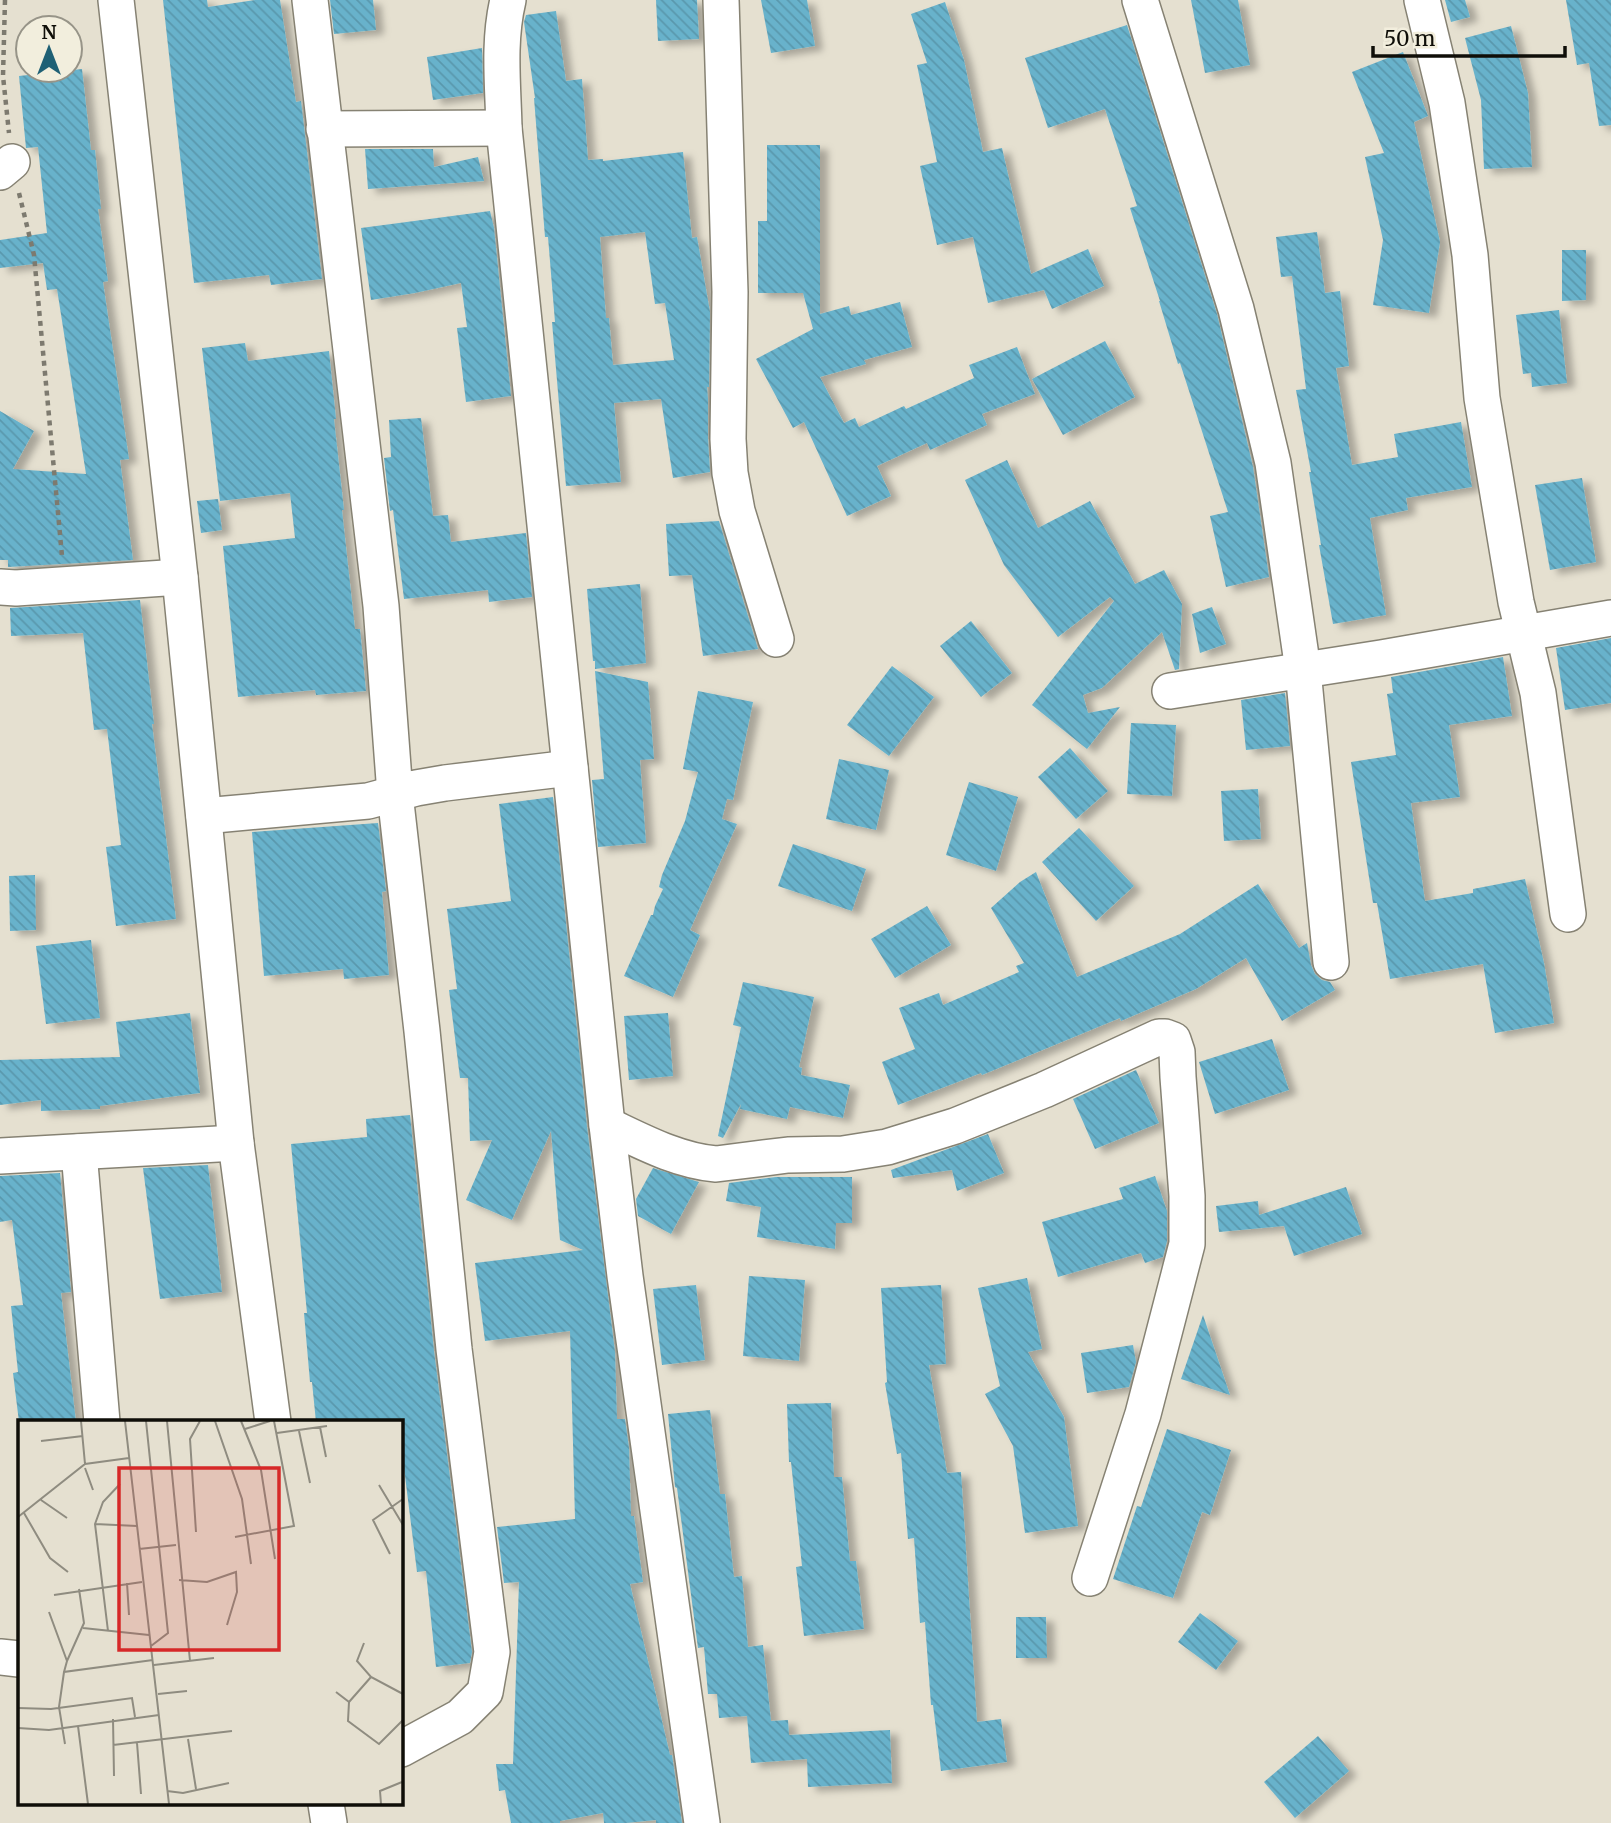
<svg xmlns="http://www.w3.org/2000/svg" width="1611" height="1823" font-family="Merriweather,serif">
<defs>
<pattern id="building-back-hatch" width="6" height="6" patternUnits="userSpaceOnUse" patternTransform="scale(1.75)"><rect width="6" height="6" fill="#68b2cb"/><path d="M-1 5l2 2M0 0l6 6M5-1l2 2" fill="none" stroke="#5998ad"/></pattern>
<filter id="shadow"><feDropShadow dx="8" dy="4.5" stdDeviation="3.5" flood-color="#0004"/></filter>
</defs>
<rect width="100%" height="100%" fill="#e5e0d0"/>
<g fill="url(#building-back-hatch)" fill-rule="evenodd" filter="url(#shadow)">
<path d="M163,0H207L208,7L255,0H280L296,102L301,101L322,279L271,285L269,275L194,283Z"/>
<path d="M330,0H373L376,30L334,34Z"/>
<path d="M656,0H697L699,39L658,41Z"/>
<path d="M761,0H807L815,46L771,53Z"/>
<path d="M1191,0H1238L1250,65L1205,73Z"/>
<path d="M1445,0H1465L1470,17L1451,22Z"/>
<path d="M1566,0H1611V125L1599,126L1589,63L1577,65Z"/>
<path d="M945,2L964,60L983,152L1002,148L1031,274L1088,249L1104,286L1052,309L1044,290L988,303L973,237L937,245L920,166L937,162L917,65L927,63L911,14Z"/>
<path d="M556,11L566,81L582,79L588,160L603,159V161L683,152L692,238L697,237L710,312L709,387H707L708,399V439L710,472L673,478L661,399L614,403L621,482L566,486L552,322H555L548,237H545L534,98H535L524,22L526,15ZM645,232L655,304L665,303L674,360L613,365L609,318H606L600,237Z"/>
<path d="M1127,25L1217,314L1253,467L1269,577L1226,587L1210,516L1228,512L1180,363L1178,364L1159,301H1160L1130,208L1137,206L1105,109L1048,128L1025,58Z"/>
<path d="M1511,26L1528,93L1532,167L1484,169L1481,100L1465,38Z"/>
<path d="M482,48L483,93L433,100L427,57Z"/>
<path d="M1403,52L1428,116L1414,122L1440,242L1429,313L1373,305L1383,240L1365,157L1384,153L1352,72Z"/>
<path d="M82,69L91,150H95L101,209H98L108,281L103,282L129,459L120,460L133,560L8,567V560H0V411L34,431L13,469L86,474L57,289L47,290L43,263L0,268V240L47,233L38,147L26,148L19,76Z"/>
<path d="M767,145H820V314L849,306L851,315L900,302L912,347L864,360L866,364L820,377L844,423L855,418L859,427L904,406L906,409L974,378L969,365L1017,347L1035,394L982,414L987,425L930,450L927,443L877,466L891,496L847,516L804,422L793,428L756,359L813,329L803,293H758V221H767Z"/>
<path d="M365,149H433L434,167L478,157L484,181L368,189Z"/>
<path d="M490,211L494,228L511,396L466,402L457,328L467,327L461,283L415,293L371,300L361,228Z"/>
<path d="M1317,232L1325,293L1340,291L1349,366L1336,368L1352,465L1398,457L1394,434L1461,422L1472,487L1406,498L1408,510L1370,518L1386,615L1333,624L1319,545H1321L1309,472H1311L1296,390L1306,389L1292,276L1281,277L1276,237Z"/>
<path d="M1562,250H1586V300L1562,301Z"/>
<path d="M1559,310L1567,383L1532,387L1531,373L1523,374L1516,315Z"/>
<path d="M1105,341L1135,397L1063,435L1032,379Z"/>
<path d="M245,343L248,361L329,351L336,419H334L344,510H342L355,629H360L366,691L316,695L315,690L238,697L223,546L295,538L290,493L220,501L202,348Z"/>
<path d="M421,418L433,516L448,515L451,542L526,533L532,597L489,602L488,590L404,599L393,510L390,511L384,458L391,457L389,420Z"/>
<path d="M1007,460L1038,528L1090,501L1135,584L1164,570L1182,604L1179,669L1175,670L1162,632L1102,688L1083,695L1088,713L1120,707L1087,749L1032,705L1114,601L1110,597L1058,637L1004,565L965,480Z"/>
<path d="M1582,478L1596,562L1550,570L1535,485Z"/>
<path d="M218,499L222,530L201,533L197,501Z"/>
<path d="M719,521L758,649L703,656L692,575L669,576L666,524Z"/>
<path d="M640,584L646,663L595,669V661H593L587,589Z"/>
<path d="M140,600L154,724H152L176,919L116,926L106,847L121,845L107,729L94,730L83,633L11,636L10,608Z"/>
<path d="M1212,607L1226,644L1200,653L1192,614Z"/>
<path d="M971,621L1012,673L981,697L940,646Z"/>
<path d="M1611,638V703L1565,710L1556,648Z"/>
<path d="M1503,657L1512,716L1449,725L1460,797L1411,803L1425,901L1473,893V889L1525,879L1544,963L1554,1023L1495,1033L1483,964L1390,979L1377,903H1373L1351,762L1396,755L1387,694L1393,693L1391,677Z"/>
<path d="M892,666L934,697L889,756L847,725Z"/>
<path d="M595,671L648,682L654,759L640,760L646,843L598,847L592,780L604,779Z"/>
<path d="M698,691L753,702L733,800L727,799L722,819L737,824L690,930L700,935L673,997L624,976L651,915H653L655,906L663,889L659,887L662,875L685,821L698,772L683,769Z"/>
<path d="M1285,693L1290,746L1246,750L1241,700Z"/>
<path d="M1131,723L1176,725L1172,796L1127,794Z"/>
<path d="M1070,748L1108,791L1076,819L1038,777Z"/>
<path d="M839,759L889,770L876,830L826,819Z"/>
<path d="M969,782L1018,797L996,871L946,855Z"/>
<path d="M1258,789L1261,839L1224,841L1221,791Z"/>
<path d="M553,797L587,1127L615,1352L617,1419H625L629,1448L631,1516H634L643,1582L630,1584L670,1755H672L682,1823H656V1820L626,1823H604L603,1813L560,1821V1823H511L505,1790L499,1791L496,1764H513L519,1582L504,1583L497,1527L575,1519L570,1331L485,1341L475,1263L583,1250L560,1240L551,1131L512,1220L466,1200L492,1140L470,1141L468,1078H460L449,990L457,989L447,909L511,901L499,804Z"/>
<path d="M378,823L386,891L382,892L389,975L344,979L343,969L264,976L252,832Z"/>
<path d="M1079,828L1134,886L1096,921L1042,862Z"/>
<path d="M793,844L866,869L852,911L778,886Z"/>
<path d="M1036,872L1077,977L1180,934L1258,884L1299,948L1307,943L1311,965L1315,974L1322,980L1330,982L1335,990L1282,1021L1246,958L1196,989L1121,1021L1120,1018L982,1075L981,1073L898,1105L882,1062L915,1049L899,1008L939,993L943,1005L1019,972L1016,966L1024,963L991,908L1020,882Z"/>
<path d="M35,875L36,930L10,931L9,876Z"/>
<path d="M927,906L951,945L895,978L871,939Z"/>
<path d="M91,940L100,1018L46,1024L36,946Z"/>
<path d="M743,982L814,997L799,1067L802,1068L801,1075L850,1085L843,1118L790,1107L787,1119L740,1109L741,1104L723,1138L718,1136L741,1027L733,1025Z"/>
<path d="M190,1013L200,1093L100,1106V1109L41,1111V1100L0,1105V1060L120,1057L116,1022Z"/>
<path d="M668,1013L673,1076L629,1080L624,1016Z"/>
<path d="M1272,1039L1289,1090L1215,1114L1199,1062Z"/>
<path d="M1136,1070L1159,1123L1095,1149L1073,1099Z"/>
<path d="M410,1115L434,1351L472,1652L470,1663L436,1667L426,1571L417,1572L401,1444V1422H316L312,1382H310L304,1313H307L291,1144L367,1137L366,1119Z"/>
<path d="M988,1134L1004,1173L957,1191L952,1170L893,1178L891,1170Z"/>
<path d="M208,1165L222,1292L160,1299L143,1168Z"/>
<path d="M653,1168L699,1182L671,1234L638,1216L636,1199Z"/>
<path d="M60,1173L71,1292L61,1293L76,1422H19L13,1373L18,1372L11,1306L23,1305L12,1220L0,1222V1176Z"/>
<path d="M1155,1176L1167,1211V1241L1163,1257L1145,1263L1141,1253L1058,1277L1042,1222L1123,1199L1119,1188Z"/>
<path d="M776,1177H852V1223H836L835,1249L757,1237L761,1207L726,1201L729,1183Z"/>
<path d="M1346,1187L1362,1234L1294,1256L1284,1226L1219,1232L1216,1206L1258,1201L1259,1215Z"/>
<path d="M749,1276L805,1280L799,1361L743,1356Z"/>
<path d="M1027,1278L1042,1349L1028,1352L1064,1417L1078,1526L1025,1533L1013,1446L985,1394L1000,1386L978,1288Z"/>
<path d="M696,1285L705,1360L662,1365L653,1289Z"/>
<path d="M941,1285L946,1364L929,1365L947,1473L961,1472L977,1722L1001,1719L1007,1762L941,1771L933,1705H931L925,1622L920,1623L914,1538L908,1539L901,1453L897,1454L885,1383L887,1382L881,1288Z"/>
<path d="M1203,1315L1230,1395L1181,1379Z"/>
<path d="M1133,1345L1136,1362L1129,1387L1087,1393L1081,1353Z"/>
<path d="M831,1403L834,1477H842L850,1561H856L864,1629L804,1636L796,1567L802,1566L791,1462H789L787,1404Z"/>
<path d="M710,1410L720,1494H725L734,1577L742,1576L748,1647L763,1645L771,1721L788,1720L789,1735L890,1730L892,1783L808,1787L807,1759L751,1763L747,1716L719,1718L717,1694H708L704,1647L698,1648L677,1488L675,1487L668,1414Z"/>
<path d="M1167,1429L1231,1450L1210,1515L1202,1512L1173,1598L1113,1579L1137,1506L1141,1507Z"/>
<path d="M1200,1613L1238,1641L1216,1670L1178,1642Z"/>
<path d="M1016,1617H1046L1047,1658H1016Z"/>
<path d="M1318,1736L1349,1771L1295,1818L1264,1782Z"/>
</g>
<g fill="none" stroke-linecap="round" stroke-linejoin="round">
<defs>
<g id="minor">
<path d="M116,0L180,577L236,1143L273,1422"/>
<path d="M310,0L381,606L395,794L422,1031L454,1349L492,1652L485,1692L460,1717L401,1749"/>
<path d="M508,0C498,42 503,85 504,128L607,1125L625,1276L702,1823"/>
<path d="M721,0L730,292L728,439L730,473L737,511L776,639"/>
<path d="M1140,0L1236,309L1273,463L1303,670L1331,962"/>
<path d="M1422,0L1447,103L1470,255L1482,398L1516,602L1538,693L1568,914"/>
<path d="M324,129L504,128"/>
<path d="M0,172L12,162"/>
<path d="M0,587L16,588L180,577"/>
<path d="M1170,691L1381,658L1611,618"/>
<path d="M204,816L368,801L416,788L445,783L570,768"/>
<path d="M607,1125C641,1141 678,1161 716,1164L788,1155L843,1154L887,1147L955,1126L1044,1090L1159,1037H1165L1173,1040L1177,1052L1178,1077L1187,1196V1244L1143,1414L1090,1578"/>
<path d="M79,1152L102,1422"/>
<path d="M0,1156L236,1143"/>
<path d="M0,1657L19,1659"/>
<path d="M326,1804L329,1823"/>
</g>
</defs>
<use href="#minor" stroke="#868273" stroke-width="38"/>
<g stroke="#7d7a6f" stroke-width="4.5" stroke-dasharray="5 5" stroke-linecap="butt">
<path d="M5,0L3,76L9,133"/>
<path d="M19,193L34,255L62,556"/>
</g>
<use href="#minor" stroke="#fff" stroke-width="35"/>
</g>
<g transform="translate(18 1420)">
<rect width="385" height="385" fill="#e5e0d0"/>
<path fill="none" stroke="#8f8c80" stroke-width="2" d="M63,1L67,44M107,1L151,384M128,1L150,213L133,226M149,1L172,241M197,1L224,79L233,144M223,1L243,50L257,139M302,7L308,37M227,9L252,1M281,11L292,63M259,13L309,6M23,21L65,16M67,48L75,70M361,65L385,105M23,80L49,98M6,93L32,138L50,152M0,97L67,44L111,38M77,104L119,106M178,112L172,19L182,1M217,117L276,106L256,1M121,129L158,125M372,134L355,100L385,79M161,160L189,162L218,152L219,172L209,205M109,163L111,195M36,175L124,162M31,192L49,241L46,252M65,208L131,215M90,211L77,104L85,82L102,64M346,223L339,241L353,257L385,274M49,241L66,203L61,169M136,245L196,238M318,272L331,282L330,301L361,324L385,300M140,274L169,271M331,282L353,257M0,288L33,289L114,278L117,297M95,299L96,356M60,306L70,384M0,308L31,310L141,295M170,319L178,369M119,323L123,374M47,324L41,287L46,252L135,240M95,325L214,311M149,371L165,373L211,363M363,384L362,371L384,362"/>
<path fill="#d62828" fill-opacity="0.15" stroke="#d62828" stroke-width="3.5" d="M101,48H261V230H101Z"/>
<rect width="385" height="385" fill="none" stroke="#0f0e08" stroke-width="3.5"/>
</g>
<g transform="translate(49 49)"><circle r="33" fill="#f2eedd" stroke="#979488" stroke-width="2"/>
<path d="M0-5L12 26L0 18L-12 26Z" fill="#1f6075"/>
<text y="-10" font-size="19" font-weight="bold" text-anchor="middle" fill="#0f0e08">N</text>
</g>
<path d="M1373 46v10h192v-10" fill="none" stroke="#0f0e08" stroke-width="3.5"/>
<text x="1384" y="46" font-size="21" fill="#0f0e08" stroke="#f2eedd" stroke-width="5" paint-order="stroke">50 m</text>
</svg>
